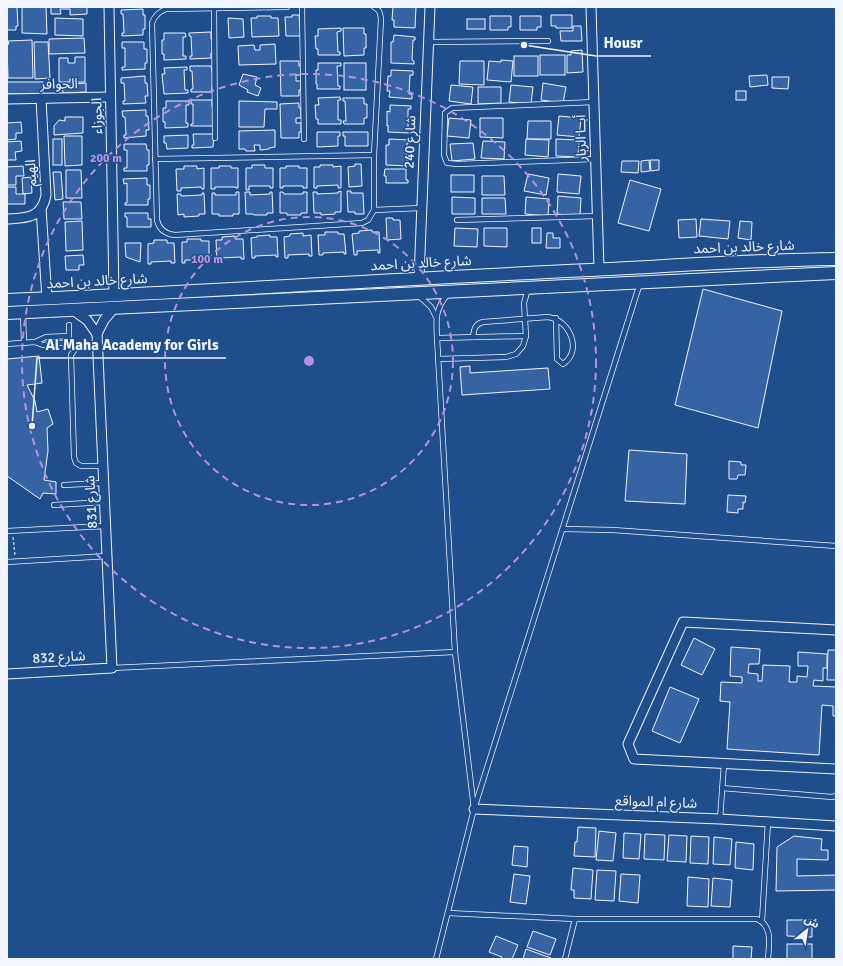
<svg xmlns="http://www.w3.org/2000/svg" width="843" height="966" font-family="Signika,'Noto Sans Arabic',sans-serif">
<rect width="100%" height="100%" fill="#1f4e8c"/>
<g fill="#3563a3" stroke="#f2f6ff">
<path d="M7,7H17L18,26H16V30H7Z"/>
<path d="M22,7H46L47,34L22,33Z"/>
<path d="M51,7H87V14L70,15V9H60L61,14H51Z"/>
<path d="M393,7H416L415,28L394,27V20H392Z"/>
<path d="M143,9V15H145V29H143V35L122,36V33H124L123,14H121V10Z"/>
<path d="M292,15H299L301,36H286L285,17H292Z"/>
<path d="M551,15H572V28H556V26H551Z"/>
<path d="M257,16H271V18H278L279,36L252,37L251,18H257Z"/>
<path d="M490,16H511V27H508V30H490Z"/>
<path d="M520,16H541V27H537V30H520Z"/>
<path d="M55,18L83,19V36L55,35Z"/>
<path d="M228,18L243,19L244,37L229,38Z"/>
<rect x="467" y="19" width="18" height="10"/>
<path d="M573,26H581L582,41H561L560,31H573Z"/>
<path d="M341,28V31L337,32L338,52H340V55H318V49H316L315,36H318V29Z"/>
<path d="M343,28H364V34H366V48H364V55L344,56Z"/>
<path d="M211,32V39L213,38V53H211V58L190,59V56H192L191,36H189V33Z"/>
<path d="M164,33H185L186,37H183V56H186V59L164,60V54H162V40H164Z"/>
<path d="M394,35L415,37V40H413L412,60L414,61V64L391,63V42H393Z"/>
<path d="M84,38L85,53L49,54V39Z"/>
<path d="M32,40L33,78H8L7,44H9L8,41Z"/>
<path d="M34,42H48L50,78L35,79Z"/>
<path d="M122,42H144V49H147V63H145V69L122,70V67H125V48H122Z"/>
<path d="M275,44L276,64L239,65L238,46L254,45L255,50H260V45Z"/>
<path d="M582,50L583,72L567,73V55H571V51Z"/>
<rect x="540" y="55" width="25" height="20"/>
<rect x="514" y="56" width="24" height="20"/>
<path d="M75,57H85V82H73V79H70V82H59V58H68V63H75Z"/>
<path d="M501,60L513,61L511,82L487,80L489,61L501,62Z"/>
<path d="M280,61H299V66H301V75H296V81H301V90H299V96H281Z"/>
<path d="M460,61H484V85L459,84Z"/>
<path d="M318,63H341V66H337L338,86H340V89H317V84H316V70H318Z"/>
<rect x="344" y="63" width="22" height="27"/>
<path d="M190,66H211L212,72H213L214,86H212V92H191V89H193L192,71H190Z"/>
<path d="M187,67V70H184L185,90H188V93L164,94L162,74H165L164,68Z"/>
<path d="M391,70L413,71V75H410L409,94H412V99L389,97L390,91H387L388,76H391Z"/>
<path d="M243,74L257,77L255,85L261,88L258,96L247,92L248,90L239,85Z"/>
<path d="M767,75L768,85L750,87L749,76Z"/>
<path d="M145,76V83H147L148,96H145L146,103L123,104V101H125L124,83H121V78Z"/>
<path d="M772,77H789L788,89L772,88Z"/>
<rect x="7" y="82" width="36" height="12"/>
<path d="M86,83V92L63,93L62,85Z"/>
<path d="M543,83L566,87L563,103L541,100Z"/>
<path d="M451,85L473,87L471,104L449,101Z"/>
<path d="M511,85L533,87L531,104L509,102Z"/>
<path d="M478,87H501V103L478,104Z"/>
<rect x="736" y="91" width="10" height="9"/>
<path d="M340,97L341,100H338V120H341V124H318V119H316L315,105H319L318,98Z"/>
<path d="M343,98H364V104H367V118H364V124H344L343,121H346L345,101H343Z"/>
<path d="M191,100H212V106H214V120H213V126H191V124H193V104H191Z"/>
<path d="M166,101H189V105H186V123H188V127L165,128V122H163V108H166Z"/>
<path d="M239,101L277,102V109H265L264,127H239Z"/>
<path d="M299,103V108H301V118H296V123H301V132H299V138H281L280,104Z"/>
<path d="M390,105L411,106V109H408V129H410V133L388,132V125L387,126V111L390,112Z"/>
<path d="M146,110V116H148L149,130H146V136L124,138V135H126L125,117H123L122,111Z"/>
<path d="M559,116L581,118L579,137L557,135Z"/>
<path d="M65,117H83V133L54,135V126L59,120L65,121Z"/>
<path d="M449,118L471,120L469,138L447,136Z"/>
<path d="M480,118H503V138L480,137Z"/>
<path d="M528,121H551V139H527Z"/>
<path d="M21,122L22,133H16V139L7,140V123Z"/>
<path d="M275,130V147L269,148V149L260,150V145H254L255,151H246L245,149H239V131Z"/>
<path d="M317,132H340V136H338V146L317,147Z"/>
<path d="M343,132H368V146H345V136H343Z"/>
<path d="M193,134H214L213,147L192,148V145H194Z"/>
<path d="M188,135V148L167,149L166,143H164V136Z"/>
<path d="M64,136H82V165L65,166Z"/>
<rect x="53" y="139" width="9" height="26"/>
<path d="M389,139L410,140L409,143H407V163H409V166L386,165V145H389Z"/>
<path d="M526,139L549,140L548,157L525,155Z"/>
<path d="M556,139L579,140L578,157L556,156Z"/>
<path d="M21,141L22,151L15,152L16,160H7V142Z"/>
<path d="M483,141L505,142L504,159L481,158Z"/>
<path d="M473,143L475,159L452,161L450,144Z"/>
<path d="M124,144H146L147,150H149V165H147V171H124V168H127V150H124Z"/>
<path d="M649,160L650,171L641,172V161Z"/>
<path d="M650,160H659V170L651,171Z"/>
<path d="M622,161H639L638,173L621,172Z"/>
<path d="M355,164H361L362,186L349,187L348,167L355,166Z"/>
<path d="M252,165H265V168H273V188H270V186H249V190H246V168H252Z"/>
<path d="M320,165H333V167L341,166V188H338V185L317,186V188H314V167H320Z"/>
<path d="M23,166L24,176H16V185H7V167Z"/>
<path d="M184,166H197V169L204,168V189H202L201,187L181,188V191H177L176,169H184Z"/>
<path d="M219,166H231V168H238V188H236V187H215V189H211V168H219Z"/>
<path d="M286,166H299V168H307V188H303V186H283V188H280V168H286Z"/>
<path d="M385,169H406V180H408V183H386V176H384Z"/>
<path d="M66,170H81L82,198H66Z"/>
<path d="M53,172H61L63,199L55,200Z"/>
<path d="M528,174L549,178L546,195L524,191Z"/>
<path d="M558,174L581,176L579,194L557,192Z"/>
<rect x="451" y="175" width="23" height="17"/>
<path d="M482,176H504L505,195H482Z"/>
<path d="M31,177L32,193L23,194L22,178Z"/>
<path d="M147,178V185H150V199H148V205H125V203H127V183L124,184L123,179Z"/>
<path d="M630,180L661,189L649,231L618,223Z"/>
<path d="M7,187H16V194H25V204H7Z"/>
<path d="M341,191V212H335V214L321,215V213H314L313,192H317V194L338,193V192Z"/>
<path d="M347,191H351V193H363L364,214H355V212H348Z"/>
<path d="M236,192H239V214H233V216H219V214H212V193H215V195H236Z"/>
<path d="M245,192H250V195L270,194V192H272L273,213H267V215H254L253,214H246Z"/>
<path d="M280,192H283L284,194H303V192H307V213H301V215H287V213H280Z"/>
<path d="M202,193H204L205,214H199V216L184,217V214L178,215L177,194H181V196L202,195Z"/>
<path d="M558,196L581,198L580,216L557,214Z"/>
<path d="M452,197L475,198V214H452Z"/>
<path d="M526,197L549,199L548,216L525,214Z"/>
<path d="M482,198H505L506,214H482Z"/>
<path d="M63,202H81L82,219H64Z"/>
<path d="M125,213H148V219H151V227H127V217H125Z"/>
<path d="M386,218H393V220H400L401,239L387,240Z"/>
<path d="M696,219L697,237L679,238L678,220Z"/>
<path d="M701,219L730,221L728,239L699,236Z"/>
<path d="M82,221L83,250L66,251L65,222Z"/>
<path d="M740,221L752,222L751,240L738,238Z"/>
<path d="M455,228L478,229L477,247L454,246Z"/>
<path d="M484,228H507V247L484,246Z"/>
<rect x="532" y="228" width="9" height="15"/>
<path d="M372,230V232H379L380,253H378V250L357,251V255H354L352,234L359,233V231Z"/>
<path d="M325,232H338V234H344L346,254H344V252L323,253V255H319L318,235H325Z"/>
<path d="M303,233V236L311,235L312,256H309V254L288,255V258H285L284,237L290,236V234Z"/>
<path d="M547,233H553V238H560V248H546Z"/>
<path d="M270,235V237H277L278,257H276V255L255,256V258H252L251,238L257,237V236Z"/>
<path d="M235,236V239H243L244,259H241V257L220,258V261H217L216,240H222V237Z"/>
<path d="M187,239H201V241H209V261H206V260H185V263H182V242H187Z"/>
<path d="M154,240H167V243H174L175,263H171V261L151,262V264H148V244L154,243Z"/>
<path d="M125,243H141L140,262L126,257Z"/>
<path d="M83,255L84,265H79V270H66L65,256Z"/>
<path d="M703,289L782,311L758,428L675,405Z"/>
<path d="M39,356L42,383L27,385L35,401L37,412L48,409L53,424L47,428L48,451L44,480L56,482V494L43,493L40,499L7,476V359Z"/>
<path d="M470,366V373L548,368L550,389L462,395L460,367Z"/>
<path d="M629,450L687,454L685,504L625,501Z"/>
<path d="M729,461L741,462V465H746L745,475H738L737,479H729Z"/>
<path d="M728,495L746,496L745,503L743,502V509H738V513L727,512Z"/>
<path d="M694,638L715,649L702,675L681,665Z"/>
<path d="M731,647L760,649L759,664H749L748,673L758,674V681H762L763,665L790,666L789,682H797V676L807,677L808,666H798V652L827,654V668H823V681L814,680L813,686L836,687V716H833V706L822,705L819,755L727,749L730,702L720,701L721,682L742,683V677L730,676Z"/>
<path d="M828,650H836V680H827Z"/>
<path d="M670,687L699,699L680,743L652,731Z"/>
<path d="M578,827L596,828L595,857L574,856L575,842H577Z"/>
<path d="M599,831L616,833L613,861L596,860Z"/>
<path d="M624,833L641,834L639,859L623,858Z"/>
<path d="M645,834L665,835L664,860L644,859Z"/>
<path d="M669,835L687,836L686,862L667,861Z"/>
<path d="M691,836L709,837L708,864L690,863Z"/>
<path d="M794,836L822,839L821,850H828V860L797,859V876L836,875V890L776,891L777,847Z"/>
<path d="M714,837L732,839L730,865L713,864Z"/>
<path d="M736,842L754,844L753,870L735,868Z"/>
<path d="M514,846L528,847L527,867L512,865Z"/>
<path d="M573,868L593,870L591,899L574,898V890H571Z"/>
<path d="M597,870L616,871L614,901L595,900Z"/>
<path d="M514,874L530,876L526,904L510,902Z"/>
<path d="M621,874L640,875L638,903L619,901Z"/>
<path d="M688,877L709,879L708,907L687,906Z"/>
<path d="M713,878L732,880L730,907L711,906Z"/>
<path d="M787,920H812V937L787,936Z"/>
<path d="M533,931L556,939L550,955L527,947Z"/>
<path d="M496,936L518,945L512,959H501L502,957L489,952Z"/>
<rect x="787" y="944" width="25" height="15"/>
<path d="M733,946L752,947L751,959H733Z"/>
<path d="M526,949L551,958L550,959H523Z"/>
</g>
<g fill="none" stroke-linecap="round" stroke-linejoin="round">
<defs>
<g id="service">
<path d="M287,7L166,9C159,12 155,15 152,23L157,220C159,229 165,234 175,235L362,223L368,220L374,210V155L381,19C380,13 380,10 374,7"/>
<path d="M302,7L304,139"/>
<path d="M214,8L215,138"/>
<path d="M428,42L548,41"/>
<path d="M594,102L452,108L445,113L444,155L447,163L458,164L595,159"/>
<path d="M155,159L374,155"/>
<path d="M374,210L421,208"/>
<path d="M457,220L597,216"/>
<path d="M419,296L431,307L436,317"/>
<path d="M23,313L24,343"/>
<path d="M69,325V344L74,349"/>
<path d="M473,337C474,329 475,324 483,322L548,317C570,320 583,351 563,364L557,359L556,318"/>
<path d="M437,338L526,336"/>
<path d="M35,342L46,337L69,336"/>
<path d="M7,344L35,342L43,345L69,342"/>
<path d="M97,346L76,348L71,355L74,457L76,463L81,466H103"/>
<path d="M438,359L506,357L516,354L523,346L526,336L524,303L528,289"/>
<path d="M64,485L104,483"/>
<path d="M54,505L105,502"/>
<path d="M563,529L613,530L836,546"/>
<path d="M7,531L106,526"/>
<path d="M7,562L108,556"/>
<path d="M112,668L455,652"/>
<path d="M722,788L832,797L836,796"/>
<path d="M475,806L640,283"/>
<path d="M720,819L724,764"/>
<path d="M448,913L575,919H757C773,926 769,944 768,959"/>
<path d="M762,921L768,822"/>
<path d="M436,959L474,809L455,652L437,338C436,319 435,309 448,294"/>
<path d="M565,959L575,919"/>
</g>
<g id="minor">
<path d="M109,7L114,296"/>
<path d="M591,7L599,269"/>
<path d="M7,99L110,97"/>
<path d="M41,208L47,299"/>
<path d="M7,219C27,218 42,218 46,195L41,98"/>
<path d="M419,278L430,7"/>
<path d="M73,310L87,320L97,334"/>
<path d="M836,630L683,622L628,744L634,759L836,769"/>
<path d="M7,674L112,668L97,334L104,320L114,308"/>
<path d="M474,809L720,819L836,826"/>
</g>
<g id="secondary">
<path d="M7,300C201,292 396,279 590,270C672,266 754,260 836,259"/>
<path d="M7,313L836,273"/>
</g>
</defs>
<use href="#service" stroke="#f2f6ff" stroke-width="6"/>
<use href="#minor" stroke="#f2f6ff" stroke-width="11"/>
<use href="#secondary" stroke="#f2f6ff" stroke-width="14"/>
<path stroke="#b3c4dc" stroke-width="1.5" stroke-dasharray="3 2" stroke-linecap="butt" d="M13,537L15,555"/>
<use href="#service" stroke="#1f4e8c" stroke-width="4.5"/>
<use href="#minor" stroke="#1f4e8c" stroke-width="9"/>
<use href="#secondary" stroke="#1f4e8c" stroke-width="12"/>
</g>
<g fill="none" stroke="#b691df" stroke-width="2" stroke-dasharray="7 5">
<circle cx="309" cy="361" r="144"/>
<circle cx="309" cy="361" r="287"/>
</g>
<g text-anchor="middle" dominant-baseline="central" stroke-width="3" stroke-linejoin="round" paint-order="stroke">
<g font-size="14" fill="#f2f6ff" stroke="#1f4e8c">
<text transform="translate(59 84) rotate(-1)">الحوافر</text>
<text transform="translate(97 116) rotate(-91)">الجوزاء</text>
<text transform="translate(581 138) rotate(-91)">أبــا الزبار</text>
<text transform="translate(410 142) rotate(-88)">شارع 240</text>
<text transform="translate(31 173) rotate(-93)">الهيم</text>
<text transform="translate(744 247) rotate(-2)">شارع خالد بن احمد</text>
<text transform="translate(421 263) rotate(-3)">شارع خالد بن احمد</text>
<text transform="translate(97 281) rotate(-3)">شارع خالد بن احمد</text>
<text transform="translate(91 502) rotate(-93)">شارع 831</text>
<text transform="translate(59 657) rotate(-3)">شارع 832</text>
<text transform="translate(656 802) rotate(2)">شارع ام المواقع</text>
</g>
</g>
<circle cx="309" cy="361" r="6" fill="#b691df" stroke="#1f4e8c" stroke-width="2"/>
<g font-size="12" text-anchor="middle" font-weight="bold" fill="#b691df" stroke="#1f4e8c" stroke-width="3" stroke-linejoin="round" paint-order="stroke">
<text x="106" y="162">200 m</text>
<text x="207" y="263">100 m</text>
</g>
<path fill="none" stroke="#f2f6ff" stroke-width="1.5" d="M524 45L596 56H651M32 426L37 358H226"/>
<g fill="#f2f6ff" stroke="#1f4e8c" stroke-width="1.5">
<circle cx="524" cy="45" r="4"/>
<circle cx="32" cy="426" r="4"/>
</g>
<g font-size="15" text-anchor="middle" font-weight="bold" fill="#f2f6ff" stroke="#1f4e8c" stroke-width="3" stroke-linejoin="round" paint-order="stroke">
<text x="623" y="48">Housr</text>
<text x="132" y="350">Al Maha Academy for Girls</text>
</g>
<rect width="843" height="966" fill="none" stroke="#f2f6ff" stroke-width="16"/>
<g transform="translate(807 930) rotate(30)" stroke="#1f4e8c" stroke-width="3" paint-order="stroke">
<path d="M0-3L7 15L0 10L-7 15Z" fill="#f2f6ff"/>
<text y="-6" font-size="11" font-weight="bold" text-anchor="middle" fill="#f2f6ff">ش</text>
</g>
</svg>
